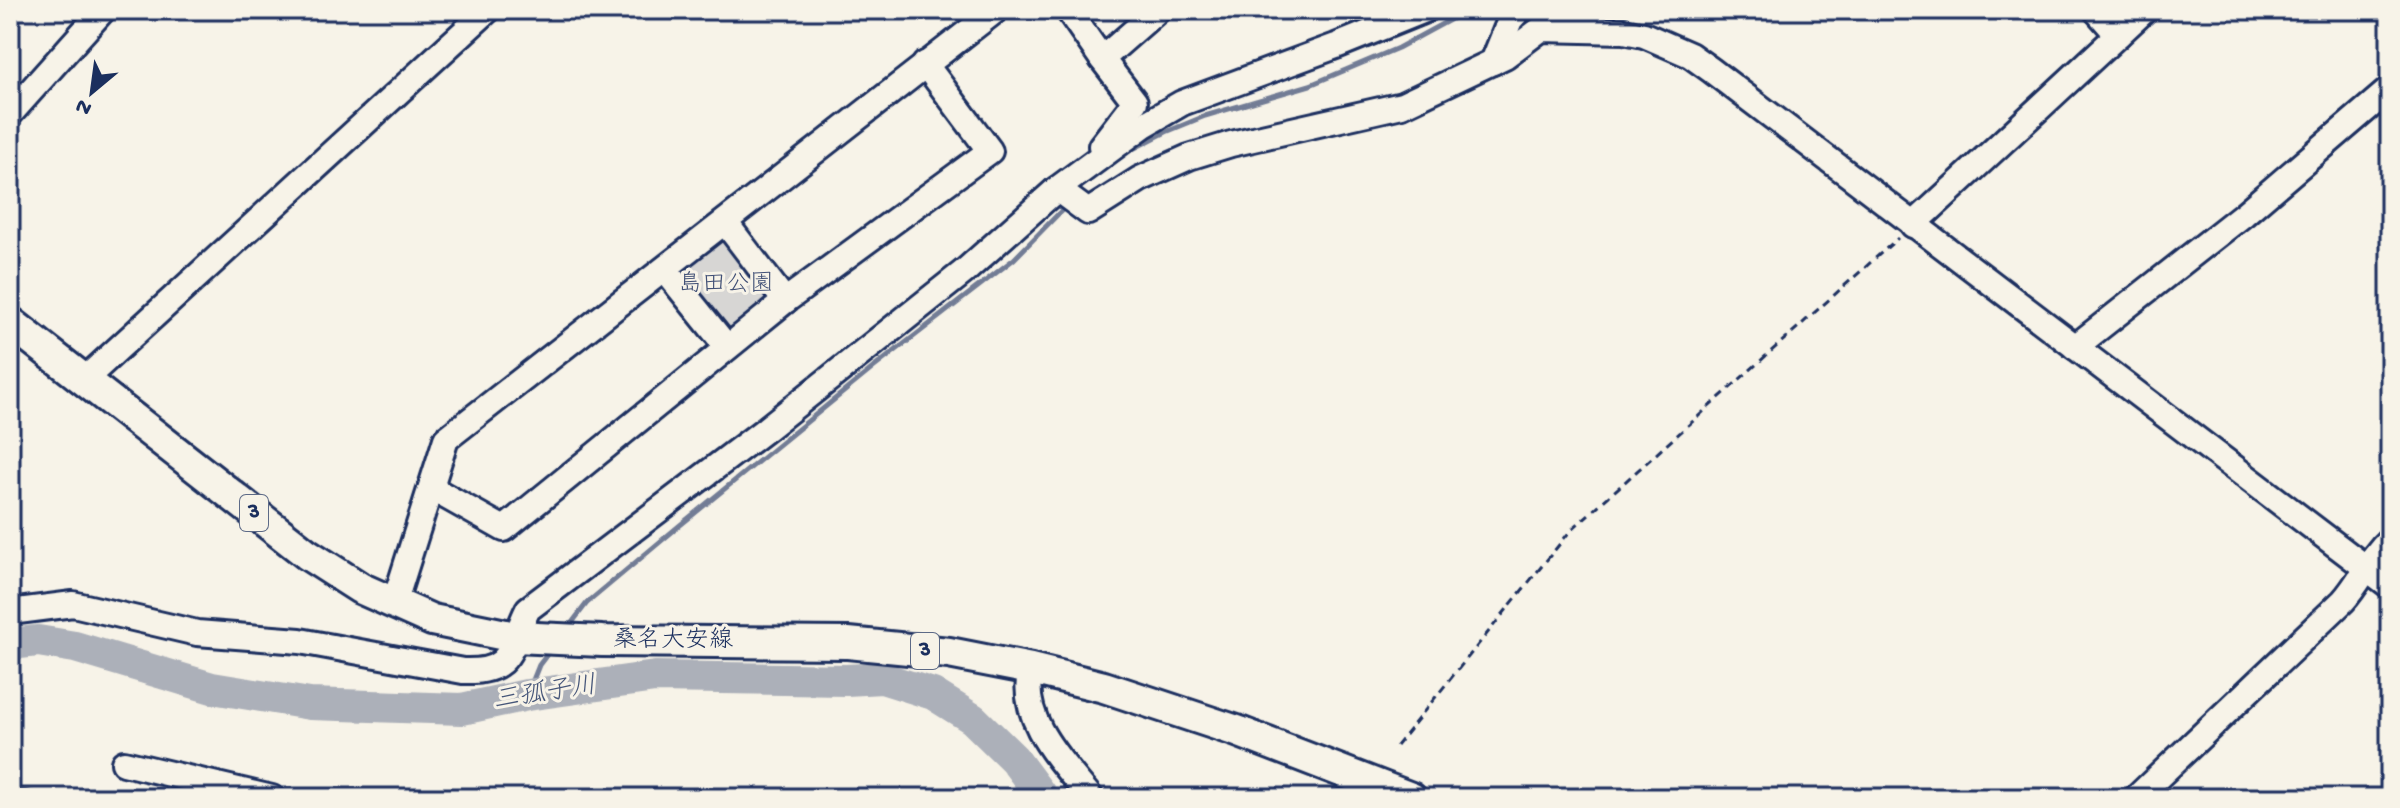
<svg xmlns="http://www.w3.org/2000/svg" width="2400" height="808" font-family="'Gochi Hand','Klee One',sans-serif">
<rect width="100%" height="100%" fill="#f7f3e8"/>
<filter id="ink" filterUnits="userSpaceOnUse"><feTurbulence type="fractalNoise" baseFrequency=".0125" numOctaves="2"/><feDisplacementMap in="SourceGraphic" scale="16" xChannelSelector="R" yChannelSelector="G"/><feConvolveMatrix kernelMatrix="1 2 1 2 8 2 1 2 1" color-interpolation-filters="sRGB"/></filter>
<g filter="url(#ink)">
<path fill="#d7d6d4" stroke="#798299" stroke-width="2" d="M724,229L780,302L729,342L671,270Z"/>
<g fill="none" stroke-linecap="round" stroke-linejoin="round">
<g stroke="#727c95" stroke-width="5">
<path d="M1123,154L1166,132L1205,116L1310,85L1398,48L1468,10"/>
<path d="M568,628L587,603L679,526L873,368L1014,259L1066,206"/>
<path d="M527,695L539,665L552,648"/>
<path d="M10,788L54,798"/>
</g>
<path stroke="#acb0b9" stroke-width="32" d="M10,644L38,641L75,647L212,688L310,704L462,709L527,695L655,677L846,680L882,678L933,694L973,719L1014,759L1043,798"/>
<defs>
<g id="minor">
<path d="M1068,10L1102,59L1158,10"/>
<path d="M2096,10L2118,35"/>
<path d="M1493,62L1510,20L1519,10"/>
<path d="M10,114L103,10"/>
<path d="M1101,146L1135,102L1102,59"/>
<path d="M1057,189L1088,212L1140,179L1189,157L1231,144L1402,105L1505,56L1541,29L1624,31L1644,35L1690,55L1711,70L2390,586"/>
<path d="M725,222L785,301"/>
<path d="M1913,225L2145,10"/>
<path d="M665,270L727,347"/>
<path d="M2075,347L2244,214L2390,89"/>
<path d="M84,380L488,10"/>
<path d="M431,488L504,529L785,301L990,151L925,64"/>
<path d="M394,604L446,439L996,10"/>
<path d="M10,612L73,604L197,633L300,641L463,671C514,673 509,647 528,609L766,429L965,271L1057,189L1144,125L1182,103L1336,46L1425,10"/>
<path d="M1031,669C1017,718 1062,762 1091,798"/>
<path d="M124,763L272,798"/>
<path d="M2136,798L2343,601C2361,581 2370,557 2390,539"/>
</g>
<path id="major" d="M10,322L307,554L360,588L432,620L515,637L602,641L848,643L949,653L1031,669L1104,687L1237,731L1411,798"/>
</defs>
<use href="#minor" stroke="#1b2f5e" stroke-width="30"/>
<use href="#major" stroke="#1b2f5e" stroke-width="36"/>
<path stroke="#1b2f5e" stroke-width="3" stroke-dasharray="8 6" stroke-linecap="butt" d="M1396,746L1571,530L1898,238"/>
<use href="#minor" stroke="#f7f3e8" stroke-width="24"/>
<use href="#major" stroke="#f7f3e8" stroke-width="30"/>
</g>
</g>
<g text-anchor="middle" dominant-baseline="central" stroke-width="6" stroke-linejoin="round" paint-order="stroke">
<g fill="#f7f3e8" stroke="#5d6a87" stroke-width="2">
<rect x="240" y="495" width="28" height="36" rx="6"/>
<rect x="911" y="633" width="28" height="36" rx="6"/>
</g>
<g font-size="22" font-weight="bold" fill="#1b2f5e">
<text x="254" y="513">3</text>
<text x="925" y="651">3</text>
</g>
<g font-size="24" fill="#415076" stroke="#f7f3e8">
<text x="726" y="285">島田公園</text>
</g>
<g font-size="24" fill="#1b2f5e" stroke="#f7f3e8">
<text x="673" y="641">桑名大安線</text>
</g>
<g font-size="26" font-style="italic" fill="#465679" stroke="#f7f3e8">
<text transform="translate(545 695) rotate(-9)">三孤子川</text>
</g>
</g>
<rect width="2400" height="808" fill="none" stroke="#f7f3e8" stroke-width="40"/>
<rect x="20" y="20" width="2360" height="768" fill="none" stroke="#1b2f5e" stroke-width="3" filter="url(#ink)"/>
<g transform="translate(92 92) rotate(209)" stroke="#f7f3e8" stroke-width="6" paint-order="stroke">
<path d="M0-6L14 30L0 20L-14 30Z" fill="#1b2f5e"/>
<text y="-12" font-size="22" font-weight="bold" text-anchor="middle" fill="#1b2f5e">N</text>
</g>
</svg>
